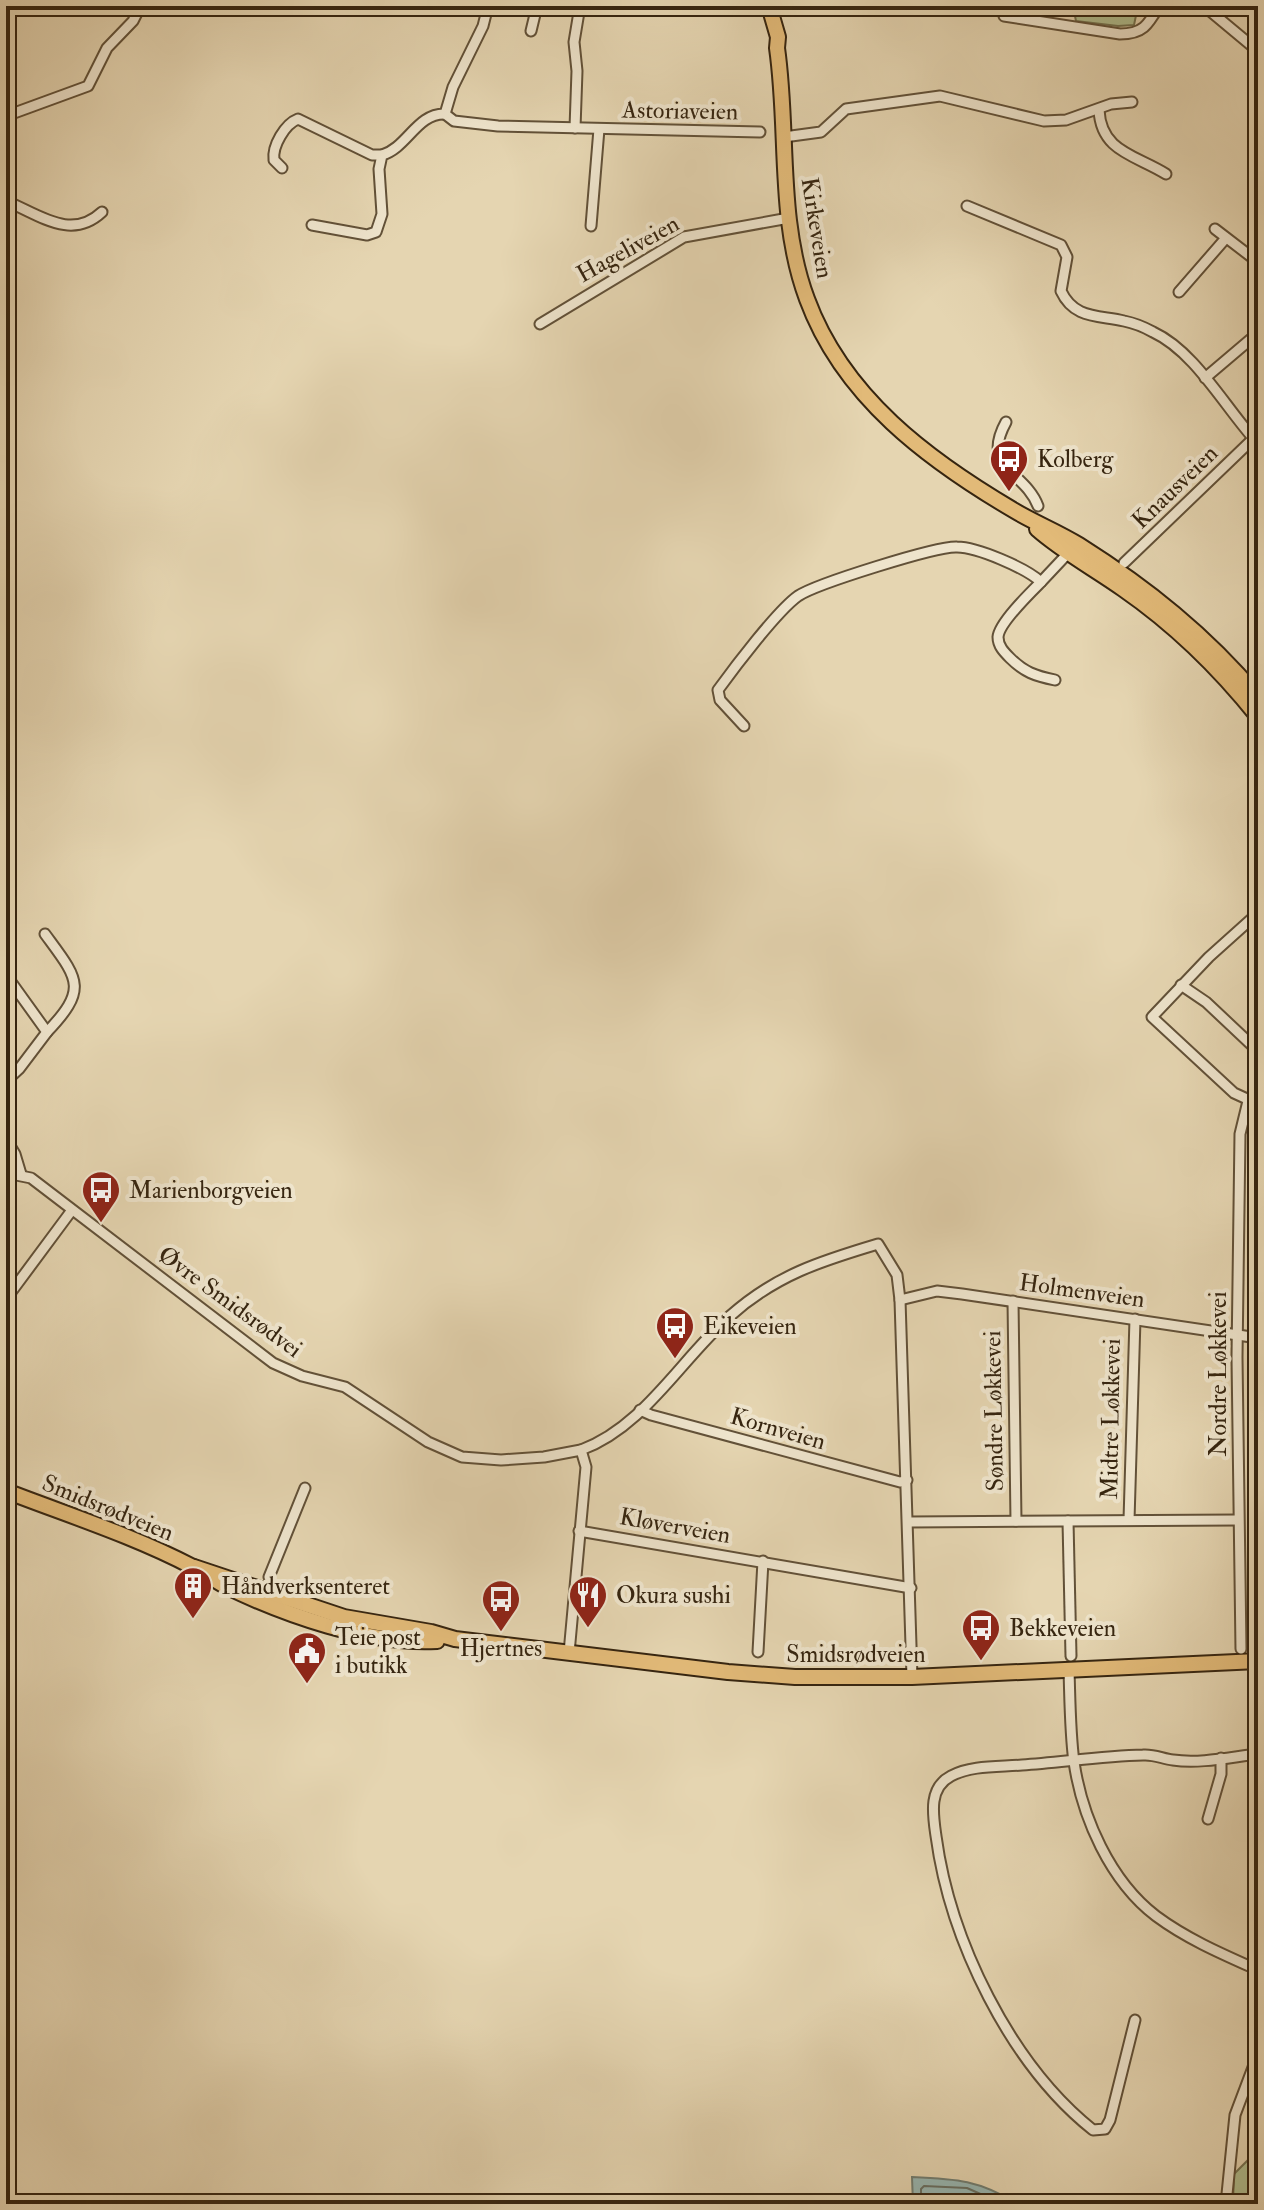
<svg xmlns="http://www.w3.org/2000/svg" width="1264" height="2210" viewBox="0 0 1264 2210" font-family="'IM FELL Double Pica',serif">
<rect width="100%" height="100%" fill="#e5d5b1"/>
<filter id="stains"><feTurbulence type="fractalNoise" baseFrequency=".0025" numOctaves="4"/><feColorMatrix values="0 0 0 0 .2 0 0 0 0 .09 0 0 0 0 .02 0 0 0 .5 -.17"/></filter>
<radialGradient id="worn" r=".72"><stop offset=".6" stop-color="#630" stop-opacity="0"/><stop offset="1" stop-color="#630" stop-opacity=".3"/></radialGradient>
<g fill="#b0be8f" stroke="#737250" stroke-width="2">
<path d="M1073,6H1138L1134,25L1118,26L1076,21Z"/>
<path d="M1258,2150V2204H1233L1234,2174Z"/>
</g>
<path fill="#97b7b3" stroke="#707d72" stroke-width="2" d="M912,2177C957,2179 979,2180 1018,2204H913Z"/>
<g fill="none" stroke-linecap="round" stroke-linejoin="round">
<path stroke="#666e62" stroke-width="2" d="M921,2204V2189L924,2186L967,2188L1003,2204"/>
<defs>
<g id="street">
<path d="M125,6L139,9"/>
<path d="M1204,6L1258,51"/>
<path d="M1004,16L1120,34C1143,34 1148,25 1159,6"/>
<path d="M531,31L537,6"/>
<path d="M1099,110C1101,152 1136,155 1166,174"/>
<path d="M445,114L454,121L498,126L760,132"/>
<path d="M6,116L88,86L107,48L133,21L139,9L163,6"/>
<path d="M575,128L577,71L574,42L580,6"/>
<path d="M784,137L821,132L846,109L940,96L1044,121L1066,120L1111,104L1132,102"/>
<path d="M282,168L274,160C272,146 285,124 298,119L372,155H382"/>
<path d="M6,201C40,215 71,241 102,212"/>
<path d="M967,206L1061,245L1067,257L1061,291C1074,319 1098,315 1124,321C1134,323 1144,327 1153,332C1194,351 1223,404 1254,439"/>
<path d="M312,225L367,235L376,232L382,214L379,169L382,155C407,148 417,113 445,114L453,87L483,26L488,6"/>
<path d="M591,226L599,129"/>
<path d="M1215,229L1258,262"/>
<path d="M1179,292L1226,238"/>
<path d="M540,324L684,237L789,218"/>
<path d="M1205,378L1258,333"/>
<path d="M1006,422C980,469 1025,471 1038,506"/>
<path d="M1124,563L1255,437"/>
<path d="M1041,582C1031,592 999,623 998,637C998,646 1004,652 1010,658C1024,672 1035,676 1055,680"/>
<path d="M744,726L720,700L718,690C734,668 777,611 798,596C816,584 936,546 957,547C977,547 1026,568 1041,582L1072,549"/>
<path d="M1258,913L1209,957L1152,1017L1234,1093L1258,1104"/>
<path d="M45,934C78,979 89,988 47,1032"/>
<path d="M6,975L47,1032L19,1069L6,1081"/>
<path d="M1181,985L1206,1002L1258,1051"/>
<path d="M6,1139L15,1154L21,1174"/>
<path d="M6,1173L31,1178L273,1363L302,1376L345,1387L428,1442L462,1457L501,1460L544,1457L581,1450"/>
<path d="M6,1299L72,1210"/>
<path d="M900,1300L937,1291L962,1294L1258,1338"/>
<path d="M1013,1301L1016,1521"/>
<path d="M640,1410L651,1415L900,1482L907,1480"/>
<path d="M1129,1520L1135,1319"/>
<path d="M1068,1521L1071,1656"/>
<path d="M909,1522L1238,1520"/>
<path d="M579,1531L911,1588"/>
<path d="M269,1577L305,1488"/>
<path d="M1241,1649L1237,1357L1240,1134L1248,1101"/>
<path d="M758,1652L763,1561"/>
<path d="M569,1653L586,1467L581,1450C644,1427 681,1359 730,1316C776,1275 821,1261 878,1244L897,1275L900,1300L912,1677"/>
<path d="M1069,1670C1070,1700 1070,1732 1074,1762C1082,1817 1110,1881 1156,1916C1187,1939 1222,1954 1258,1970"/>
<path d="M1208,1819L1221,1774V1758"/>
<path d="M1135,2020L1110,2120L1105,2129L1093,2130C1010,2064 950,1940 936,1836C933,1815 928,1788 951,1776C971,1765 1000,1767 1022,1765C1063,1762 1103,1756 1143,1755C1154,1754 1163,1759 1173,1760C1200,1764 1231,1757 1258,1754"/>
<path d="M1226,2204L1235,2115L1258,2054"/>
</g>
<path id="secondary" d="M1244,696L1247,684L1258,674"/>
<g id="primary">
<path d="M769,6L778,37L777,48C789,131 777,219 807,299C843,397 928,460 1015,511C1035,523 1058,532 1079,545C1147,588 1206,635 1258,697"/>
<path d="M1037,529C1063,552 1095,569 1123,589C1175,625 1219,668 1258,717"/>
<path d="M6,1491C68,1515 134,1536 193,1567C204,1572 214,1580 225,1586C285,1615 369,1645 437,1641"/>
<path d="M194,1567L344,1617L431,1632L455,1639L728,1672L795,1677H912L1258,1661"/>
</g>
</defs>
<use href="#street" stroke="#625138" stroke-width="13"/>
<use href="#secondary" stroke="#362510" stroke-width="18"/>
<use href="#primary" stroke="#362510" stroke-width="18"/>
<use href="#street" stroke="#eee4cc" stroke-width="9"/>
<use href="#secondary" stroke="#eee4cc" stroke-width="14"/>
<use href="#primary" stroke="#e2ba78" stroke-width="14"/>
</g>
<defs>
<symbol id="bus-pin" viewBox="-11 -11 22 30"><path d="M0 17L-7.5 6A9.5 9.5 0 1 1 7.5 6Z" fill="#8f2418" stroke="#eee4cc"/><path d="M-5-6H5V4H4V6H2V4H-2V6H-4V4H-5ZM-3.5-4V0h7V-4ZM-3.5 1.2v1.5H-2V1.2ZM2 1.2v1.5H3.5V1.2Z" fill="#fff"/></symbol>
<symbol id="building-pin" viewBox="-11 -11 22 30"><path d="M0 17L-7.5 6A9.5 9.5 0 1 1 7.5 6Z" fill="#8f2418" stroke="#eee4cc"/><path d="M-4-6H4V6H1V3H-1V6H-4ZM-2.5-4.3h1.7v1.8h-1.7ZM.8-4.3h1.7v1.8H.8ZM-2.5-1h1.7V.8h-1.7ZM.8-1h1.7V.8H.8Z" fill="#fff"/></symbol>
<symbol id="restaurant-pin" viewBox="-11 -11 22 30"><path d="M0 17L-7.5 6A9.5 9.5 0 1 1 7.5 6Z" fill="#8f2418" stroke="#eee4cc"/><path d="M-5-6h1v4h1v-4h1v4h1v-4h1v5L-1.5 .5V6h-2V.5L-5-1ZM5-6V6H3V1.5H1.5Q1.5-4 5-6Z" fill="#fff"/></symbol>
<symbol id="civic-pin" viewBox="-11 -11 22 30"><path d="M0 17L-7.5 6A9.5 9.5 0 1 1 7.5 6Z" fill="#8f2418" stroke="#eee4cc"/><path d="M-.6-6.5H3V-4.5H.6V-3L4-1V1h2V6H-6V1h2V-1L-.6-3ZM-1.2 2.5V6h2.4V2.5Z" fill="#fff"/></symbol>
</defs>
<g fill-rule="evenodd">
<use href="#bus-pin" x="987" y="437" width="44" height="60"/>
<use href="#bus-pin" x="79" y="1168" width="44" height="60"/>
<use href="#bus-pin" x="653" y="1304" width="44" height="60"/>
<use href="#building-pin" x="171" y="1564" width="44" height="60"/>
<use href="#restaurant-pin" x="566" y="1573" width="44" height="60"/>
<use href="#bus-pin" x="479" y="1577" width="44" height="60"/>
<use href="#bus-pin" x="959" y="1606" width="44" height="60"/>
<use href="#civic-pin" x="285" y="1629" width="44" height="60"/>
</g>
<g text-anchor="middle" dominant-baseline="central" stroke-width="8" stroke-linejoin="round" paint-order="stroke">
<g font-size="24" fill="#362510" stroke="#eee4cc">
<text transform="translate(680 111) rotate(1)">Astoriaveien</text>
<text transform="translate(817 228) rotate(81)">Kirkeveien</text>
<text transform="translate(628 249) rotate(-29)">Hageliveien</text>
<text transform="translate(1175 487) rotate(-44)">Knausveien</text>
<text transform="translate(1082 1291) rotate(8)">Holmenveien</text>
<text transform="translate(230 1302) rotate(36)">Øvre Smidsrødvei</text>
<text transform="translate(1218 1374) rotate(-90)">Nordre Løkkevei</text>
<text transform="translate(994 1411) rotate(-91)">Søndre Løkkevei</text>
<text transform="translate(1111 1419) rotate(-89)">Midtre Løkkevei</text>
<text transform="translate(778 1429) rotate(16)">Kornveien</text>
<text transform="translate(108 1508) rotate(22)">Smidsrødveien</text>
<text transform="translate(675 1526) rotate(10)">Kløverveien</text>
<text x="856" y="1654">Smidsrødveien</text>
</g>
<g font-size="24" fill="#362510" stroke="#eee4cc" text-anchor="start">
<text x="1037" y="459">Kolberg</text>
<text x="129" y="1190">Marienborgveien</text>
<text x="703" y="1326">Eikeveien</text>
<text x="221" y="1586">Håndverksenteret</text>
<text x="616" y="1595">Okura sushi</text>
<text x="1009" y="1628">Bekkeveien</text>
<text x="335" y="1637">Teie post<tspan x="335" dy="28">i butikk</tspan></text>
<text x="501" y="1648" text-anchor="middle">Hjertnes</text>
</g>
</g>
<rect width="1264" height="2210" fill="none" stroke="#e5d5b1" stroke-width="32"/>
<rect x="8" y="8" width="1248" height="2194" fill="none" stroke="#362510" stroke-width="4"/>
<rect x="16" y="16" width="1232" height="2178" fill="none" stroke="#362510" stroke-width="2"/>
<rect width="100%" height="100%" filter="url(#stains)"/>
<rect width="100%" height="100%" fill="url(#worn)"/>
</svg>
